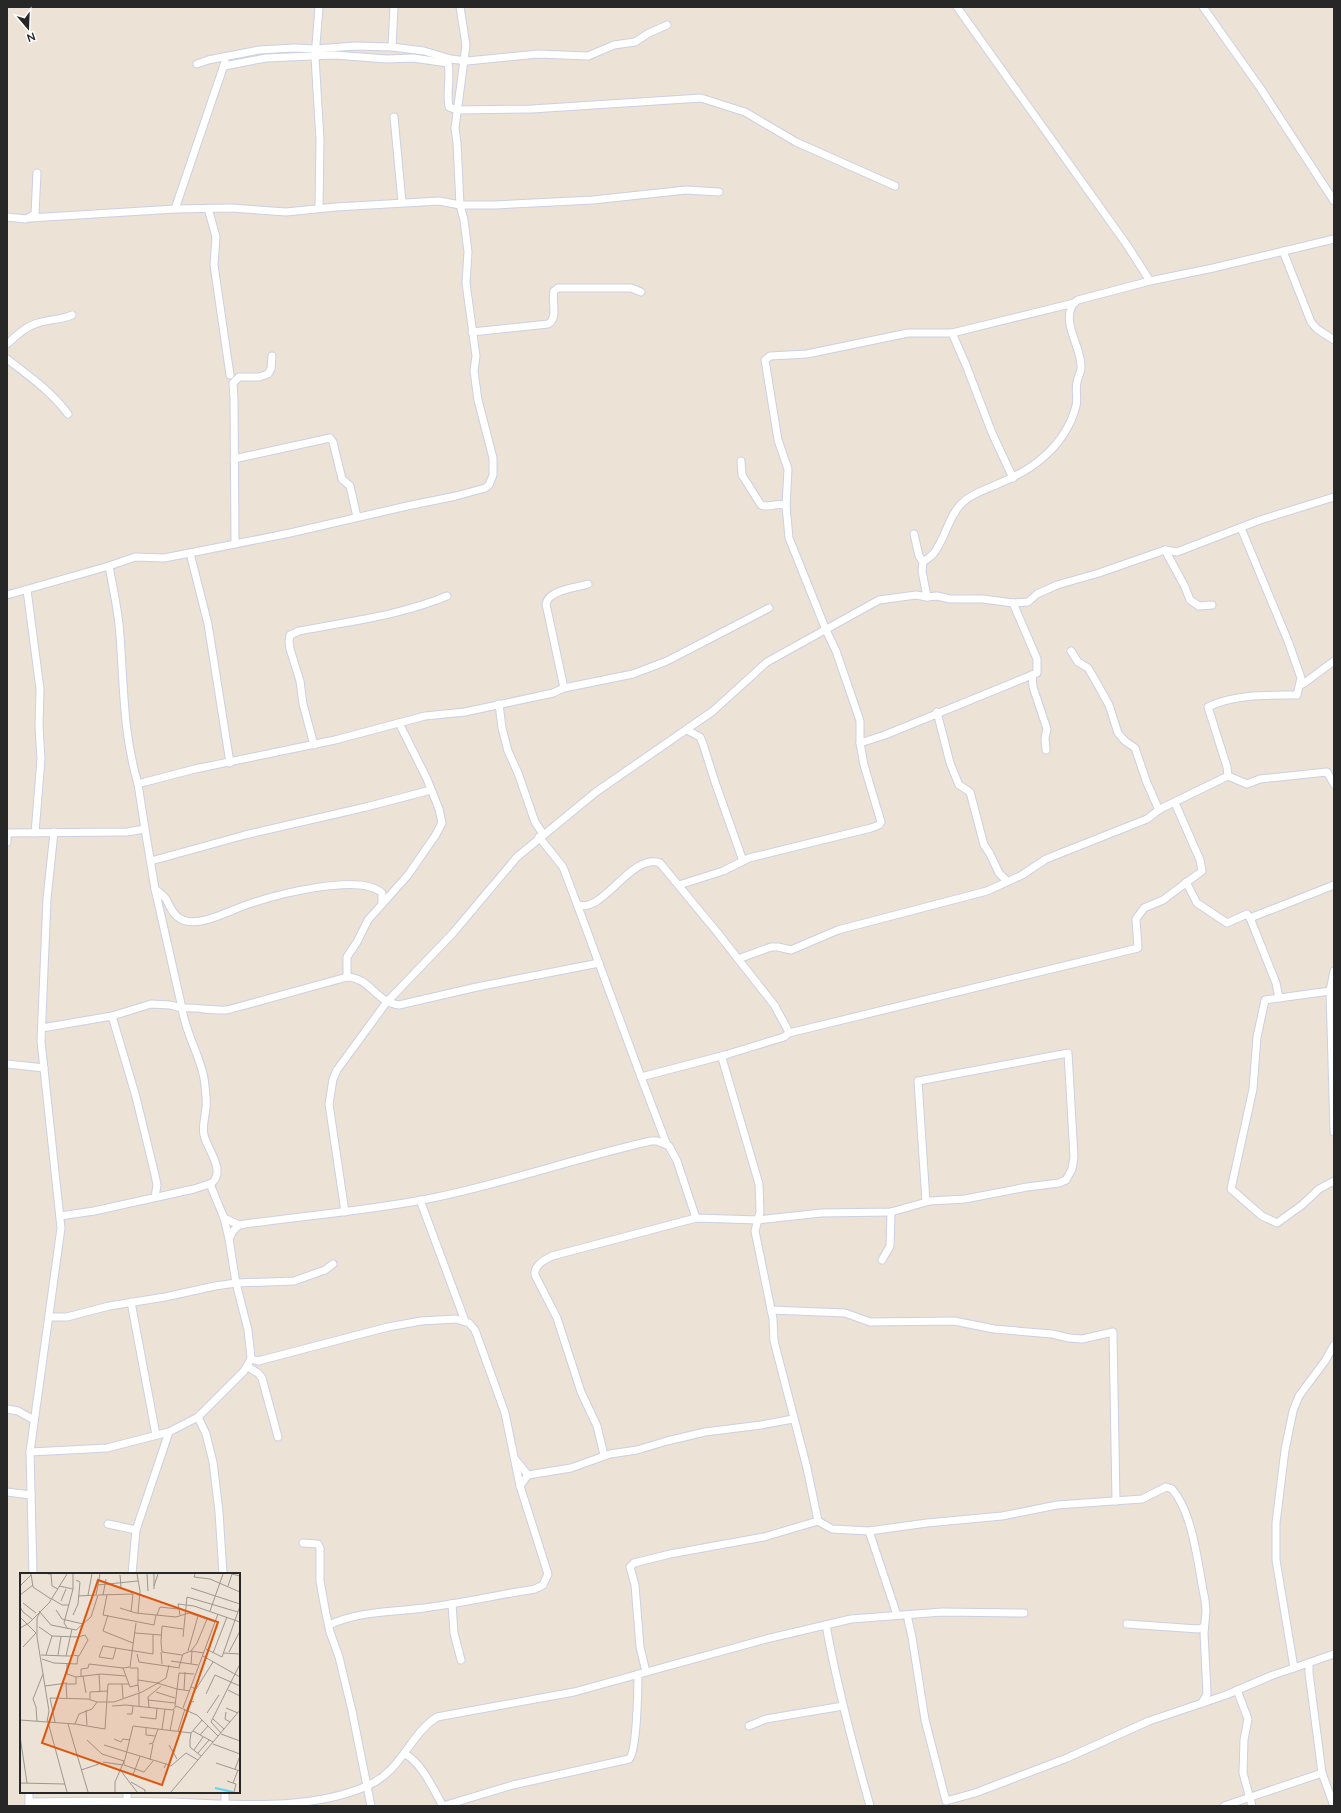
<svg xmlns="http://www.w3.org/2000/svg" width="1341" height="1813" viewBox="0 0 1341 1813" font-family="'Nunito Sans',sans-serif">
<rect width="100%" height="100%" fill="#ece2d6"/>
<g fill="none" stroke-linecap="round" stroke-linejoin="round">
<defs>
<g id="street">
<path d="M957,7L1127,245L1150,281"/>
<path d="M1203,7L1261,89L1334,201"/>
<path d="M392,47L394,7"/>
<path d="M197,64L208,60L259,50L294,48L316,49L355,46L392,47L424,51L451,59L467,61L538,54L588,56L614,45L635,42L649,33L667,25"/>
<path d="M224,66L266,58L334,55L387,59L413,58L448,63C451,78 446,92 449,107L457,110L532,109L701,98L745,112L796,142L895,186"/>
<path d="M394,117L402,202"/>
<path d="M208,208L216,237L214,265L230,375"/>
<path d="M319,208L320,140L315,57L319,7"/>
<path d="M175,209L225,62"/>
<path d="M7,217L26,219L35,214L37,173"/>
<path d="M30,218L175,209L231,208L286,212L336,207L439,201L460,205H495L593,200L686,190L719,192"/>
<path d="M1283,251L1311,322L1317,329L1334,340"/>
<path d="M472,332L548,324C559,318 551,301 554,291L558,288H631L641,292"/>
<path d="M952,333L966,365L992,433L1013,478"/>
<path d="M7,344C16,336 26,326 38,323C50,319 61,320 72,315"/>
<path d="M7,359C29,376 51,391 68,414"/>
<path d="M234,459L330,438L333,442L342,479L350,486L357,517"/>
<path d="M741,461L742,475L761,505C770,509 777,501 786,506"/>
<path d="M914,534L919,556L923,562"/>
<path d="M235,544L234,398L233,383L239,377H259L268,374L271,369L272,356"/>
<path d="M1165,550L1185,587L1190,600L1199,606L1212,605"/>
<path d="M190,553L208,624L230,763"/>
<path d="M109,566C113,589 119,613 120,636C124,688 123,733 138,784"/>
<path d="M27,590L40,689L39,726L41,759L35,833"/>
<path d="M7,595L109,566L135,557L164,558L190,553L290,533L407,506L456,496L485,488L489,485L493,475V458L478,400L474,371L476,356L466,283L468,252L464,220L460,205L457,143L455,128L466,45L460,7"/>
<path d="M927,597L937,596L950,599H983L1013,603L1028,602L1037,594L1057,585L1099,573L1165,550L1177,552L1260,520L1334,497"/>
<path d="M1071,651L1078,662L1088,668L1094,678L1109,705L1118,733L1125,741L1135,748L1147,783L1159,810"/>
<path d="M1032,675L1033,687L1047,729L1045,738L1046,750"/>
<path d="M1300,684H1303L1334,661"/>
<path d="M564,688L546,604C548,590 576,588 588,584"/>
<path d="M499,704L502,728L508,751L518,773L535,822L543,834"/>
<path d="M937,712L950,763L959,785L970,792L984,845L990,854L999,873L1007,881"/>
<path d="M687,730L700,737L703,744L715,782L743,861"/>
<path d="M860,743L885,735L1037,673V659L1013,603"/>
<path d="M314,745L303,704L300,681L290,649L289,641L290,635L299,631C350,621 398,616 447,596"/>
<path d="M1228,776L1227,767L1208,707C1234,694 1268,695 1297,695L1301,678L1288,641L1241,528"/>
<path d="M145,829L155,889L182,1008C198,1007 211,1011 227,1010L347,977C371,978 375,1002 399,1005L477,987L599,963"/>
<path d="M7,833L127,832L145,829L138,784L145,782L195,769L335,740L425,716L465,712L553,693L564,688L633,674L667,661L769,608"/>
<path d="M539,837L563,867L577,904C601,917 631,852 660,863L717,932L775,1006C779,1015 785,1023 789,1033L784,1037L725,1055L722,1058L759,1184L760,1212L755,1231L773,1319L774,1341L807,1468L818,1521"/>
<path d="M7,842V833"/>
<path d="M151,861L245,835L366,807L431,790"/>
<path d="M1186,882L1197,903L1227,923L1247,914L1250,918"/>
<path d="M679,885L723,871L749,858L871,828L879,825L881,822L864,765L860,743V721L856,709L836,651L826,630L789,538L786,506L788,469L778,440L765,360L770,356L807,354L908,333H952L1074,303"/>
<path d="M155,889C159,892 163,895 166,899C171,908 174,918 186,921C204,926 234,908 252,903C279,894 360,873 382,893V903"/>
<path d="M577,904L641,1077L725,1055"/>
<path d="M738,959L771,947H778L791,950L838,930L987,891L1022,875L1046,859L1147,819L1160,809L1228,776L1247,784L1260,779L1327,772L1334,784"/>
<path d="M1334,971L1330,991L1334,1132"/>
<path d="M347,977V957L357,942L368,920L408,875L435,836L442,823L439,809L427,779L399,723"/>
<path d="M1330,991L1265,1000L1257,1037L1253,1089L1231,1189L1262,1216L1277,1223L1302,1205L1319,1189L1334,1181"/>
<path d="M1279,998L1276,983L1250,918L1334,885"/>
<path d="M42,1028L112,1016L136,1097L155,1175L157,1185L155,1197"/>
<path d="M789,1033L1138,948L1136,919L1144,908L1163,900L1202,871L1200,860L1175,803"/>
<path d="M7,1064L44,1068"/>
<path d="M641,1077L667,1145"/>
<path d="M210,1184L224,1218L229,1239"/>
<path d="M420,1200L465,1321"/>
<path d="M345,1212L329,1104L333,1079L337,1070L386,1003L453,933L517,857L596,792L713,711L767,662L879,600L916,595L927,597L922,571L923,562C927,559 932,556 934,553C946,537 948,517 962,503C972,493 988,489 1000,483C1035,469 1066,444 1076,406C1078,399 1075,390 1077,382C1078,377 1081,372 1081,367C1082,347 1060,322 1074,303L1078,300L1150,281L1213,268L1334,239"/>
<path d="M60,1216L94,1211L194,1189L212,1183C226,1170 207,1149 204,1135C202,1127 205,1117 206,1108C207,1098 205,1087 204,1078C199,1053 185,1032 182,1008L170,1005L151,1004L112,1016"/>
<path d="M224,1218L239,1225"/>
<path d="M882,1260L890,1246L891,1212"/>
<path d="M131,1302L156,1435"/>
<path d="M771,1310L845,1313L870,1322L954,1321L994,1329L1052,1334L1069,1338L1082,1339L1113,1332L1116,1501"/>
<path d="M49,1317H67L109,1306L165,1297L215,1286L236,1283L294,1281L325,1270L333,1264"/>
<path d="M251,1359L258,1361L388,1327L421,1321L456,1319L469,1323L475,1330L505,1413L520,1486L548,1574L543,1585L535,1589C498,1595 461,1603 424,1608C393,1612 358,1611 329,1625"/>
<path d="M248,1367L258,1373L262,1378L278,1437"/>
<path d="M7,1409L18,1411L34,1420"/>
<path d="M198,1417L206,1434L213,1462L219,1512L223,1574"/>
<path d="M30,1452L107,1448L169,1432L198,1417L244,1371L251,1359L250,1348L248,1330L236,1283L229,1239L233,1231L239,1225C305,1215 372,1211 437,1197C509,1182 579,1157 651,1141H657L669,1146L677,1161L696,1218"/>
<path d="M604,1455L597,1426L581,1392L557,1318L535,1275C534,1265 544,1260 552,1256L696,1218L758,1220L821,1213L891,1212L930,1201L965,1199L1027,1187L1059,1183L1066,1180L1072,1169L1074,1157L1068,1053L918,1081L926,1202"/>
<path d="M515,1459L528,1475"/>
<path d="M520,1486L528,1475L571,1468L610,1454L637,1450L667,1441L705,1432L761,1425L793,1419"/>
<path d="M7,1492L31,1495"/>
<path d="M108,1524L136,1530"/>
<path d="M869,1531L897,1615"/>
<path d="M303,1543L318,1544L320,1548V1581L326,1614L330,1632L339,1657L352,1711L371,1806"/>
<path d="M33,1574L30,1452L61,1228L41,1041L47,899L54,832"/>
<path d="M132,1574L136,1530L169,1432"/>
<path d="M452,1604L454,1633L461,1660"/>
<path d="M907,1615L912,1637L925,1720L946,1801L975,1793L1067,1758L1149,1721L1226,1695L1273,1675L1294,1668L1276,1560V1523L1285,1450L1293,1411L1299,1396L1325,1361L1334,1345"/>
<path d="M1127,1624L1198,1629L1204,1627"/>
<path d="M826,1625C837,1687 853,1746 870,1806"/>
<path d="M1309,1663V1673L1322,1773L1334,1806"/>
<path d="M1294,1668L1334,1654"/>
<path d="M646,1672L640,1647L635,1585L630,1567L634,1563L670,1554L764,1537L818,1521L832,1529L869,1531L927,1523L1002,1516L1057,1505L1142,1499L1166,1487L1172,1489C1194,1514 1198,1568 1205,1600L1206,1611L1204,1633L1207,1694L1202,1703"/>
<path d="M1237,1690L1248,1719L1244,1740L1243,1773L1252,1806"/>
<path d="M749,1726L766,1719L843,1706"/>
<path d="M405,1754C422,1763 433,1789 443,1806"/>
<path d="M225,1792V1804"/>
<path d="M127,1801V1792"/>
<path d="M29,1802C77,1801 124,1801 172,1802C236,1804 306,1812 367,1786C402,1771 409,1735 437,1717L574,1692L766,1639L851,1619L942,1612L1024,1613"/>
<path d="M29,1806V1792"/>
<path d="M443,1806L513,1785L629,1759C637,1752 638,1688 638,1674"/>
<path d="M1224,1806L1322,1773"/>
</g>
</defs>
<use href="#street" stroke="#cbd0e2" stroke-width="9"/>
<use href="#street" stroke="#fff" stroke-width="7"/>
</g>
<g transform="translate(20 1573)">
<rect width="220" height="220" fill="#ece2d6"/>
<path fill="none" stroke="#5cd4fa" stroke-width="2" d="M195,215L213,219"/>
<path fill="none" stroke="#9d9790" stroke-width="1" d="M11,1L13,14L31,26M28,1H31L32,13L38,16M117,1L120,18L118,40M127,1L128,18M134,1V16M175,1L174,4L190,6L220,19M100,2L101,14M78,12L118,8M0,13L11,2M39,13L53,16L44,50L48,56M134,13L138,1M208,13L212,1L220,3M171,15L220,31M53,16V1M0,22L13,12M68,22L72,1M76,22L80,1M83,22L86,6M87,22L83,42L134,52L136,42M58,23L77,22M32,26L42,32H49M41,28L46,16M3,30L16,40M0,34L3,39L12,46M100,35L116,40L156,44L169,40L195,49M36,37L42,46L63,51M19,38L31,52L56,57L71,44L78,22L113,21L111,39M190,38L203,1M53,42L58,31L60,9L56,7M88,42L83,58L113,70M137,42L140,34L158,36M160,42L158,31L174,33L220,49M0,44L16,60L3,74M116,50L110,94L103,95L110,114L118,112L119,119M19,54L32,63L58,64L52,83H46M0,55L9,50L29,30L47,1M115,60L141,62M163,64L167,24L218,39M96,75L93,86L79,84L83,73L133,81V62M186,76L202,84L220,33M168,78L178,43M171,78L177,70L187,46M141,79L142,91M209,79L220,58M193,80L207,44M203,80L220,81M117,81L119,89L160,95M21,82L46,83L52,56M26,82L32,63M38,82L41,64M53,82L59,83L68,67L65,62L58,64M162,82L142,79L141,69L142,53L163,56M183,83L220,104M22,86L34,90L57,91L58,83M151,88L178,92M47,91V101L56,104L81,101L106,103M171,91L172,78M159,94L163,81L171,78L184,80M110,95H118V113M165,99L164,117L170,118M23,101L29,138L27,149M79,101L80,119M61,103V96L68,95L69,91L103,95M63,103L66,120M118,107L138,110M137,110L157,116L155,133M102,111L103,125M25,113L47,110M171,114L176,116L193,89M164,117L157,116L159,100L174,101M208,117L220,123M136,119L155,125M119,120V133M186,121L195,102L220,113M47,126L46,111H56V104M70,126V119L88,118M128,127L155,130M92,133L106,132L153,137L156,133L177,142L198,163M129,134L128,124L141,113M163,135L198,41M206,135L218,140M66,137L67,152M167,137L170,128L174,129M206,139L205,146L210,149M187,140L199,122M107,141H112L113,133M120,144L136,146L137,135M193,146L204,156M0,147L55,151L59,141L72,136L77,129H94L122,119L138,110L146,105L149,92M17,148L16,134L13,126L23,101L17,64V45L20,39M28,149L47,219M35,149L30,125L68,126L77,129M48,151L68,219M55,151L85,156L88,111H109M126,154V162L135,163M142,156L145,136M150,158L154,137M158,158L165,136M173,158L193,169M201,160L191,149L220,91M201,161L220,168M180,162L188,153M0,163L7,210M94,166L101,169L103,166L110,167M67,167L82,181L104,188V192L124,199M129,171L133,170L138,156M193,171L220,181M84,172L146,191M149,172L157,186M174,177L183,164M178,180L189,167M181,183L170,174V167L171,160L182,147M130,187L133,171M83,189L103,192M196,190L220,198M144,195L146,191L151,193L166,180L178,187M215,196L220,183M61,197L79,191M101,198L117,219M124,199L133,188M113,202L120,183M207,208L216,211L214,219M111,209L125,217V219M0,210L45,211M213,210L218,197M95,219V209L105,186L113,153L171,160M151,219L220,137"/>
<path fill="#de560d" fill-opacity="0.15" stroke="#de560d" stroke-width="2" d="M78,7L198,49L142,212L22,170Z"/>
<rect width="220" height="220" fill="none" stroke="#272727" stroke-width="2"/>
</g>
<rect width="1341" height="1813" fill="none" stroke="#272727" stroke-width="16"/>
<g transform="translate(28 28) rotate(161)" stroke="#ffffff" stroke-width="3" paint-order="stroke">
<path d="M0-3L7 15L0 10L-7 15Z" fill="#272727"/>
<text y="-6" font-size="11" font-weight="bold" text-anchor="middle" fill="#272727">N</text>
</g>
</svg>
